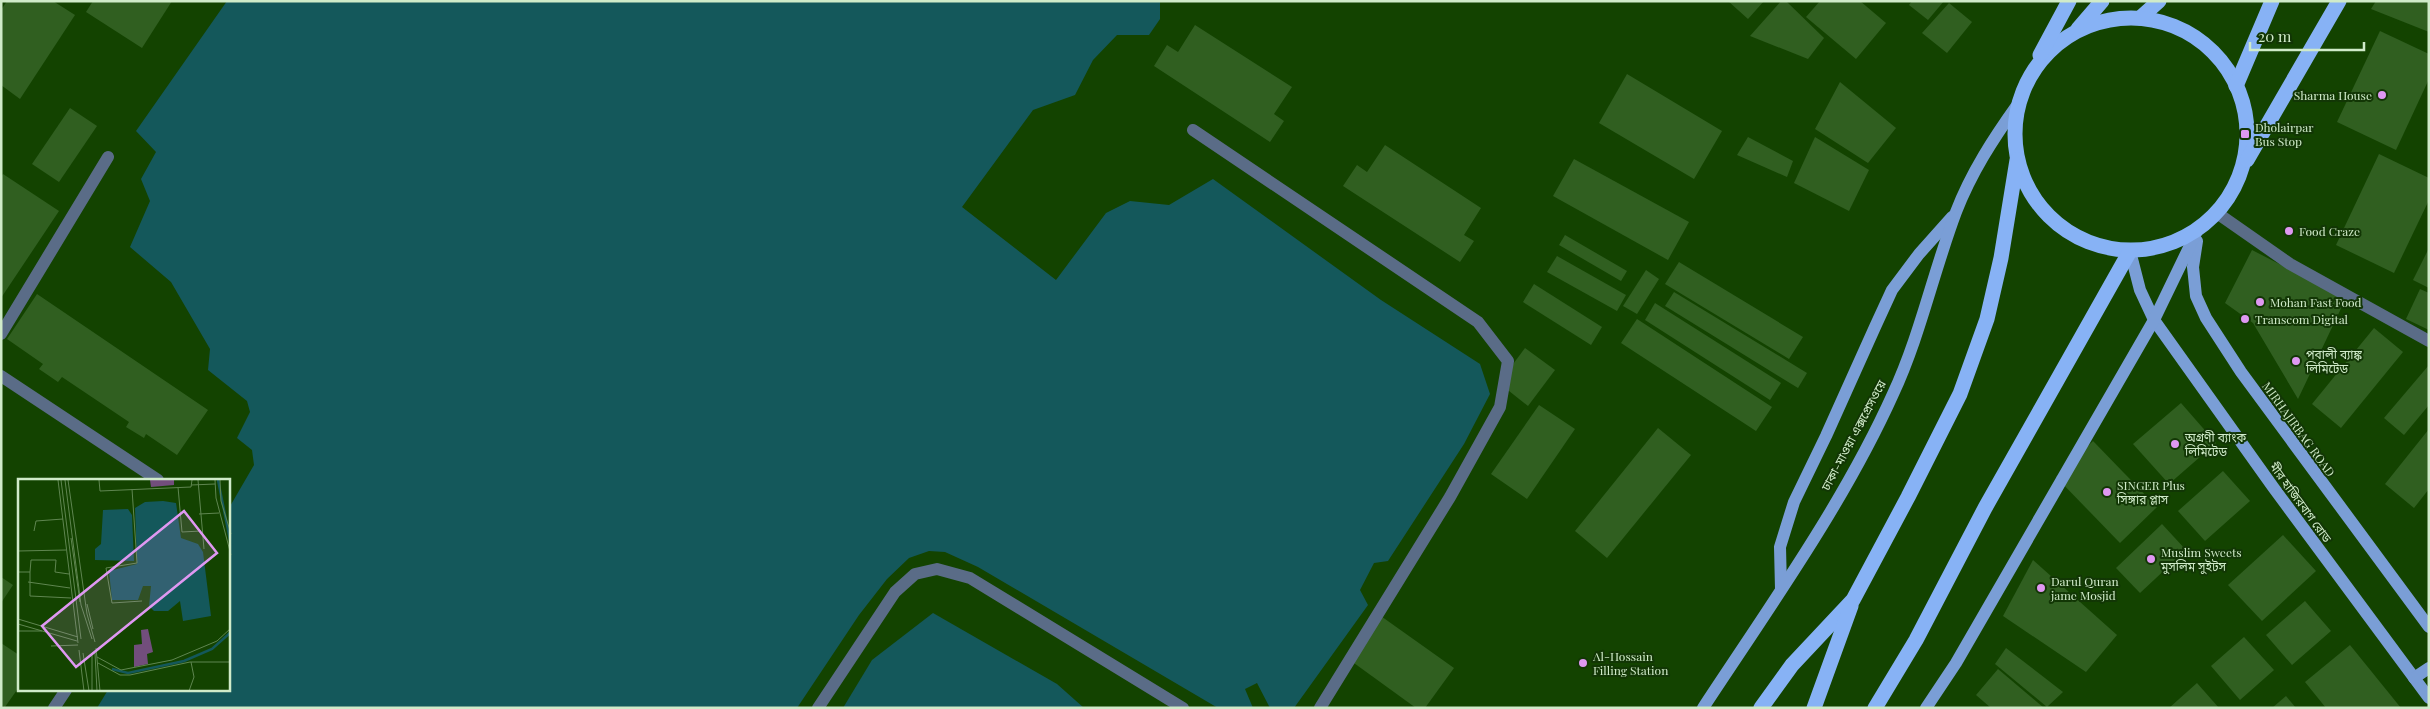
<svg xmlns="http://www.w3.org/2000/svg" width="2430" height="709" viewBox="0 0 2430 709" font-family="'Playfair Display','Noto Sans Bengali',serif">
<rect width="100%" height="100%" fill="#134300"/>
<g fill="#14585b">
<path d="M227,1H1160V19L1149,35H1117L1093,60L1075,95L1033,110L962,207L1056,280L1106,213L1130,201L1169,205L1213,179L1381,300L1480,364L1490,394L1464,444L1388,561L1374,563L1360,590L1368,605L1294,708H1270L1257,683L1245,689L1253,708H1218L978,567L945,552L929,551L909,558L887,579L859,615L797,708H97L108,690H229V508L254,465L252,450L237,438L250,412L247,401L208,370L210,349L171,282L130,247L150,201L141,179L156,152L136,131Z"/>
<path d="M933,613L1057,684L1084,708H843L872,660Z"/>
</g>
<g fill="#305f20">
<path d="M7,1H53L75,15L20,99L1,85V10Z"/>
<path d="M93,1H172L142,48L86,12Z"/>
<path d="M1728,1H1764L1748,19Z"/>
<path d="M1781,1H1786L1824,38L1808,59L1750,36Z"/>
<path d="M1820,1H1860L1886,23L1856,59L1806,17Z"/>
<path d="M1912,1H1944L1928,20L1909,5Z"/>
<path d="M2376,1H2429V32L2371,9Z"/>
<path d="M1949,3L1972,22L1947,53L1922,33Z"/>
<path d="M1195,25L1292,87L1274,114L1284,121L1270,142L1154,66L1167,45L1178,52Z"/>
<path d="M2380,31L2429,54V79L2396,150L2337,122Z"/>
<path d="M1627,74L1722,131L1694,179L1599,123Z"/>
<path d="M1840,82L1896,128L1868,163L1815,129Z"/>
<path d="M70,108L97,126L59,182L32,164Z"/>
<path d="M1748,137L1793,161L1787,177L1737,155Z"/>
<path d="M1815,137L1869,170L1849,211L1794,183Z"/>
<path d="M1385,145L1481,208L1464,235L1474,241L1460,262L1343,186L1357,165L1367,172Z"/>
<path d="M2379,154L2429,178V200L2394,273L2336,245Z"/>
<path d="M1574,159L1689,222L1668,260L1553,196Z"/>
<path d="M3,174L59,211L1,298V177Z"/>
<path d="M1565,235L1627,271L1621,281L1559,245Z"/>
<path d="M2429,248V288L2413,280Z"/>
<path d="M2252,250L2346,298L2298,399L2253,323L2225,303Z"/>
<path d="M1557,256L1626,295L1617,311L1547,272Z"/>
<path d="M1679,262L1803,337L1789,359L1665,284Z"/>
<path d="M1646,270L1659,279L1637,314L1623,306Z"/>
<path d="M1534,284L1602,327L1591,345L1523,302Z"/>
<path d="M2420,289L2429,293V330L2406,319Z"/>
<path d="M1674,292L1807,373L1798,388L1665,306Z"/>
<path d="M37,294L208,410L177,455L146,434L144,438L126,427L129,422L62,377L58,382L39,369L43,364L7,339Z"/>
<path d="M1655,303L1781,383L1770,400L1645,320Z"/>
<path d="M1637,319L1772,407L1756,431L1621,343Z"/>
<path d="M2374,328L2403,352L2341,428L2312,404Z"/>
<path d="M1525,348L1555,370L1528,406L1499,383Z"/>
<path d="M2429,365V405L2404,435L2384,418Z"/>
<path d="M2181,403L2216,443L2169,484L2133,444Z"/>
<path d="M1539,405L1575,429L1527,499L1491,474Z"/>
<path d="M1658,428L1691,455L1607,558L1575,531Z"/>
<path d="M2429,429V489L2414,508L2385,484Z"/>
<path d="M2093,441L2157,507L2120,543L2056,477Z"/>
<path d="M2223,471L2250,501L2205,541L2178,511Z"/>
<path d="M2162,524L2186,550L2140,593L2116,568Z"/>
<path d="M2283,535L2316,571L2262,621L2228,585Z"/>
<path d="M2033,560L2117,635L2086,672L2003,616Z"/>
<path d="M1,577L13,585L1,603Z"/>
<path d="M2305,601L2331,631L2292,665L2266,635Z"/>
<path d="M1378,614L1454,668L1425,708H1416L1347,658Z"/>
<path d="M2244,637L2274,670L2240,700L2211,666Z"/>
<path d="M1,643L19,655V687L5,707L1,705Z"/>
<path d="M2350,645L2401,708H2326L2305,682Z"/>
<path d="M2006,648L2063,692L2047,707L1995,664Z"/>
<path d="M1998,669L2044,708H1991L1976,695Z"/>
<path d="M2197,683L2219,708H2169Z"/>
<path d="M2286,696L2296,708H2272Z"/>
</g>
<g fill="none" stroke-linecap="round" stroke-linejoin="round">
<g stroke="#5a6c87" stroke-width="12">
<path d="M1193,130L1478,322L1508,361L1500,407L1450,497L1320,708"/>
<path d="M2217,213L2290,264L2429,341"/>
<path d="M1,334L108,157"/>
<path d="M1,376L158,480"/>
<path d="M54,708L66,690"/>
<path d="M818,708L895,592L915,574L937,569L970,578L1183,708"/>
</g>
<g stroke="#7a9ed6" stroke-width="12">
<path d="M2197,241L2193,267L2196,296L2206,318L2241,372L2429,627"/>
<path d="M2130,251L2140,290L2154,320L2273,487L2429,698"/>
<path d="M1781,589L1780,547L1794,502L1826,436L1875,327L1892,290L1919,254L1952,217"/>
<path d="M2414,678L2429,668"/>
<path d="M1703,708C1768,609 1844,503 1893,394C1920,336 1933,273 1956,212C1971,173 1993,139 2018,104"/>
<path d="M1926,708L1956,663L2154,320L2198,229"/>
</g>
<g stroke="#87b2f5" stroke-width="15">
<path d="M2140,18L2159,1"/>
<circle cx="2131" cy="134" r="116"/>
<path d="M2078,29L2102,1"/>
<path d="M2040,55L2069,1"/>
<path d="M2236,86L2272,1"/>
<path d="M2247,160L2339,1"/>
<path d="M1761,708L1792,665L1853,600L1908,497L1960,394L1987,319L2001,258L2017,160"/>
<path d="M1814,708L1851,606"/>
<path d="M1875,708L1916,640L1985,508L2130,251"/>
</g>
</g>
<g fill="#df98f2" stroke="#123605" stroke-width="2">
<circle cx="2382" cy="95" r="5"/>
<rect x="2240" y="129" width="10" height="10" rx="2.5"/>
<circle cx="2289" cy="231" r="5"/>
<circle cx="2260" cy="302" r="5"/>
<circle cx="2245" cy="319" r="5"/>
<circle cx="2296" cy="361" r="5"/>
<circle cx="2175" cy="444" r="5"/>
<circle cx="2107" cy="492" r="5"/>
<circle cx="2151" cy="559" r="5"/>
<circle cx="2041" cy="588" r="5"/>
<circle cx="1583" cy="663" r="5"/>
</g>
<g text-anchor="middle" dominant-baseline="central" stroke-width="4" stroke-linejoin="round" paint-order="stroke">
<g font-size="12" fill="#d0ebc9" stroke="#123605" text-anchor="start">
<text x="2372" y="95" text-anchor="end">Sharma House</text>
<text x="2255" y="127">Dholairpar<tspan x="2255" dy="14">Bus Stop</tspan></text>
<text x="2299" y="231">Food Craze</text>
<text x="2270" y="302">Mohan Fast Food</text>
<text x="2255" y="319">Transcom Digital</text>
<text x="2306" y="354">পূবালী ব্যাঙ্ক<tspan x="2306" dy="14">লিমিটেড</tspan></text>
<text x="2185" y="437">অগ্রণী ব্যাংক<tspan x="2185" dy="14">লিমিটেড</tspan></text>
<text x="2117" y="485">SINGER Plus<tspan x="2117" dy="14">সিঙ্গার প্লাস</tspan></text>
<text x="2161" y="552">Muslim Sweets<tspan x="2161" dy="14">মুসলিম সুইটস</tspan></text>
<text x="2051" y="581">Darul Quran<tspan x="2051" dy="14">jame Mosjid</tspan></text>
<text x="1593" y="656">Al-Hossain<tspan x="1593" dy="14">Filling Station</tspan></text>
</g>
<g font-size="12" fill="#d0ebc9" stroke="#123605">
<text transform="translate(2299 429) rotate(54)">MIRHAJIRBAG ROAD</text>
<text transform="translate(1853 435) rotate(-62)">ঢাকা-মাওয়া এক্সপ্রেসওয়ে</text>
<text transform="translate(2301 502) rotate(54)">মীর হাজিরবাগ রোড</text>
</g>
</g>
<g transform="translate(18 479)">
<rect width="212" height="212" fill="#134300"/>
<path d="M132,1H156V6L133,8ZM130,150L135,173L129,175L130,185L116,188V166L124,165L123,151Z" fill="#724e7c"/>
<path d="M145,22L158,24L163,59L180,65L185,73L193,137L165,142L162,122L150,132H136L131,127L133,107H125L120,121H94L91,92L119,85L117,29L127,23ZM110,30L114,36L116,82L77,81V70L83,65L85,31Z" fill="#14585b"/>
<path fill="none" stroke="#14585b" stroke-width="2.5" d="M200,1L213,66M94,190L110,194L166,182L194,170L213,153"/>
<path fill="none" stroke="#5f8650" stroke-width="1" d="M40,1L60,164M43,1L63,160M47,1L63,126L74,160M50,1L69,135L77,163M81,1L82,12L173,8L174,1M180,1L186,70M197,1L198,19L213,76M202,1L203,22L213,55M173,6L197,5M160,8L164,53L183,52M114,10L119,84L88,89L94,124L124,122M181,35L201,34M16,52L18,42L45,40M53,59L62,123M0,72L48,71M0,93H12L13,81H38L37,93L51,95M12,93V117L53,119M10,103L52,109M69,125L75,150M0,140L60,158M0,145L59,162M0,152H24M33,167L60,166M78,169L82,212M61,171L66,212M65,174L71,212M74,174V212M77,174L79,212M79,178L103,191L154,181L199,162L213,149M80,184L102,196H112L172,183H213M171,212L176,198L173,183"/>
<path fill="#df98f2" fill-opacity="0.15" stroke="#df98f2" stroke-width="2.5" d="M166,32L199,74L58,188L24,147Z"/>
<rect width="212" height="212" fill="none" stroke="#d0ebc9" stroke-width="2.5"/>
</g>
<rect width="2430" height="709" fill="none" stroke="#d0ebc9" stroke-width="5"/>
<path d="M2250 42v8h114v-8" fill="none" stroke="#d0ebc9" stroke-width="2.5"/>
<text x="2258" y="42" font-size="15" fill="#d0ebc9" stroke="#123605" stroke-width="4" paint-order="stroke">20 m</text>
</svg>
